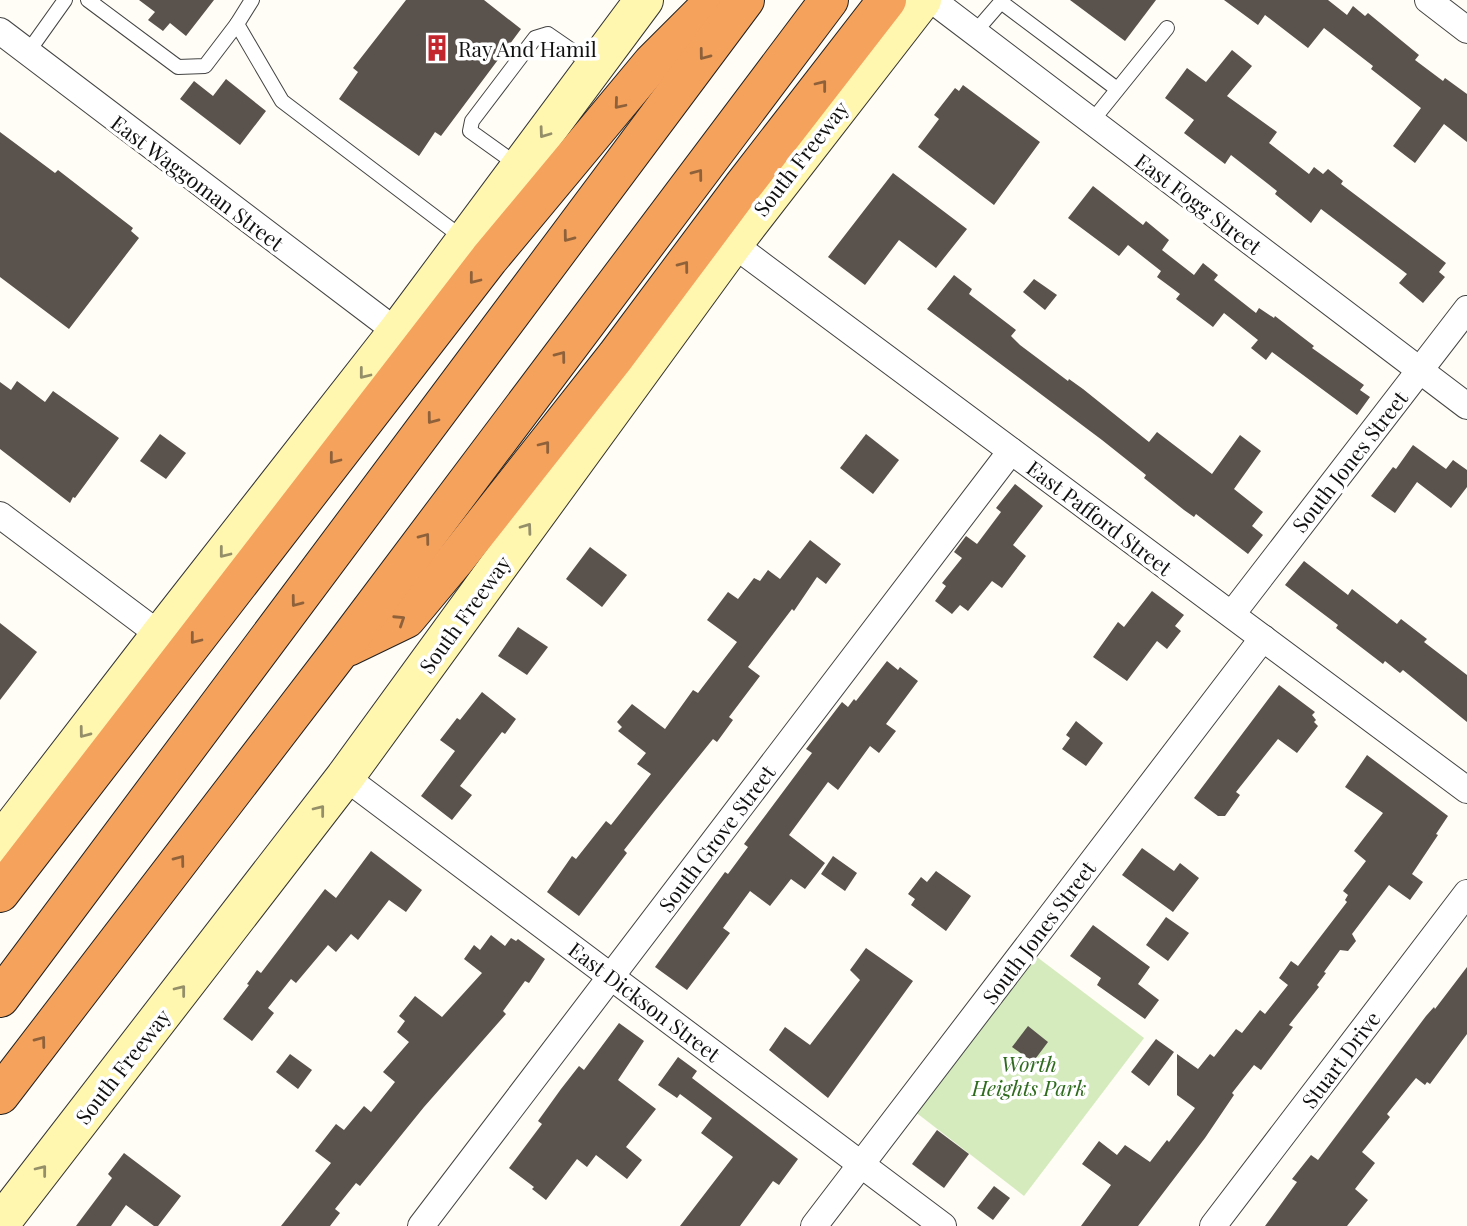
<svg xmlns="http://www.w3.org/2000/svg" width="1467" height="1226" viewBox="0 0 1467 1226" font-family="'Playfair Display',serif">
<rect width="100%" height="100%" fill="#fffdf5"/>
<path fill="#d5ebbd" d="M1033,954L1144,1038L1024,1196L914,1111Z"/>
<g fill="#5a524d">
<path d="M139,0H214L186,36L170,23L163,31L148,20L155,12Z"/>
<path d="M406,0H484L521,29L441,136L435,132L419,156L339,99L358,72L353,68Z"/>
<path d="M1070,0H1156L1125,41Z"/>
<path d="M1224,0H1328L1347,15L1353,6L1365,16L1368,13L1419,55L1415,60L1443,81L1445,78L1467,94V142L1444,124L1415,163L1393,146L1421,108L1371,69L1373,66L1324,28L1308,48L1265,15L1258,25Z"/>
<path d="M1232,50L1252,66L1227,96L1277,132L1269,143L1309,174L1314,167L1323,174L1328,169L1343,181L1341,184L1446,263L1439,272L1445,277L1423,303L1399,283L1407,274L1321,209L1311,223L1275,194L1277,191L1231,155L1225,164L1184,133L1194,120L1165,98L1187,68L1206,82Z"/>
<path d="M226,79L266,111L240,145L180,99L194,81L213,96Z"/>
<path d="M963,85L1040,142L994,205L918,147L939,119L934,115L955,88L959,91Z"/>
<path d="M0,132L55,173L58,170L133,228L131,231L139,238L69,329L0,277Z"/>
<path d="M893,173L967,229L936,268L899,240L865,285L828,257Z"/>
<path d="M1093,186L1143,225L1146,221L1169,240L1162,250L1194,275L1203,263L1218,275L1214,280L1256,313L1259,308L1274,318L1275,316L1314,346L1312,348L1364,385L1360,390L1370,397L1357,415L1272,352L1266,360L1251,348L1258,340L1224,313L1213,327L1176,299L1180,294L1157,277L1161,271L1128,245L1119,256L1068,218Z"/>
<path d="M954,275L972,289L969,294L1016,330L1011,336L1020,345L1068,381L1069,379L1083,389L1149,442L1157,432L1212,474L1240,435L1261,451L1234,489L1263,512L1252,526L1263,535L1248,554L1196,514L1194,517L1184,510L1144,478L1146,475L1102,440L927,309Z"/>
<path d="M1034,279L1057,295L1045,310L1023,292Z"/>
<path d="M17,381L45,402L53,391L119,438L75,498L73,497L70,503L0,449V382L11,390Z"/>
<path d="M160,434L186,453L166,479L140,461Z"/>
<path d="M866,434L899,460L873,494L840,468Z"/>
<path d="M1413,445L1446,469L1453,460L1467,470V487L1451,508L1417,482L1395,513L1371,496L1393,467L1396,469Z"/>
<path d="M1015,484L1043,506L1013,545L1026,556L1002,588L992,581L968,611L960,605L952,614L935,601L946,586L942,583L962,558L954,552L966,536L977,544L1001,512L996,508Z"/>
<path d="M810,540L841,564L826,584L817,577L794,611L792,609L748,667L760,676L729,717L733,720L717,742L713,739L654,812L624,850L627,853L579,916L547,892L572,856L576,859L606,821L611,825L651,774L637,764L646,753L618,731L622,727L617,722L632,704L665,729L693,690L698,693L737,642L707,620L728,592L738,599L754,578L760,581L768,570L780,579Z"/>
<path d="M590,547L627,575L602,607L566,579Z"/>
<path d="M1304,561L1348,595L1352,589L1397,624L1401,619L1427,639L1424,642L1467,675V722L1403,670L1400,673L1385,661L1383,664L1336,628L1338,625L1285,585Z"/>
<path d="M1152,591L1184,615L1175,626L1181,631L1167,649L1157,641L1127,681L1093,657L1118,622L1124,627Z"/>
<path d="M0,623L37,652L0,700Z"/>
<path d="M518,627L548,647L527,675L498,656Z"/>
<path d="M887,661L898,670L900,667L918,681L886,724L896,731L879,753L870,746L838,790L828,782L789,835L825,863L805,889L791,879L770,906L750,891L723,928L730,933L687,990L655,967L725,872L728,874L748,847L744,844L812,753L806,749L842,702L848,707L854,699L856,701Z"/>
<path d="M1279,685L1315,712L1312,715L1316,720L1314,722L1318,726L1297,753L1278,739L1236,792L1240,795L1225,816H1218L1194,798Z"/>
<path d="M482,692L516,719L505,734L502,732L460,786L472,795L452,820L421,796L455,751L440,740L457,718L460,720Z"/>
<path d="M1076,721L1103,743L1086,766L1062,749L1070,738L1066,735Z"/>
<path d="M1367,755L1448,816L1436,834L1438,835L1412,874L1423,882L1410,900L1389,885L1352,934L1356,941L1348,951L1340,950L1324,972L1326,973L1317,985L1319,987L1289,1025L1293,1027L1261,1070L1254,1065L1232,1093L1234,1095L1205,1138L1138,1226H1081L1111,1185L1082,1164L1099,1141L1117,1155L1125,1145L1150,1162L1167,1140L1169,1142L1195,1108L1177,1095V1054L1198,1069L1210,1054L1214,1057L1236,1029L1242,1033L1260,1010L1265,1014L1288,985L1279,978L1291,961L1298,966L1347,902L1345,900L1348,895L1343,891L1366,861L1354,851L1383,813L1345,787Z"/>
<path d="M1142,848L1174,871L1180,863L1199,878L1173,912L1122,875Z"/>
<path d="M371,851L422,890L406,912L389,900L358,940L351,934L336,952L328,945L296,983L291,979L268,1008L274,1013L252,1041L223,1019L249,985L247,984L257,970L261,973L325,889L336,898Z"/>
<path d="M833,856L857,873L845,891L821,874Z"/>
<path d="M936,871L971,896L946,931L911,905L915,899L908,894L921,877L927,882Z"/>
<path d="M1166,917L1189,933L1168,961L1146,945Z"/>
<path d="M1093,925L1150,967L1138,984L1159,1000L1145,1019L1097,985L1101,978L1070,956Z"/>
<path d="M491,935L505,946L511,938L516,941L518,939L545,959L529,983L525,981L503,1011L506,1014L424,1107L360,1186L356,1183L335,1209L340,1213L330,1226H281L331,1163L315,1151L336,1124L344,1130L364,1106L371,1112L395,1082L383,1072L409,1042L397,1032L405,1021L399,1016L415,996L442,1017L482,973L464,959L474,945L480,950Z"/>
<path d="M866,948L913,981L828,1098L769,1050L785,1027L810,1045L860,980L850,970Z"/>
<path d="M1467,967V1034L1430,1084L1427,1082L1425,1085L1416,1078L1411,1084L1387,1114L1390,1117L1362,1152L1375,1163L1355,1189L1368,1200L1347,1226H1265L1297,1182L1292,1179L1311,1155L1318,1160L1426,1016L1434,1007L1435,1009Z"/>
<path d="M619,1023L644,1041L618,1080L656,1109L626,1147L642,1160L627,1179L596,1155L587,1167L577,1159L546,1200L532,1189L534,1187L509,1168L542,1124L538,1121L561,1089L579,1066L584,1070Z"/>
<path d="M1028,1026L1048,1042L1033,1062L1012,1047Z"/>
<path d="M1156,1039L1174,1052L1149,1086L1131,1072Z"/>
<path d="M290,1054L312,1070L298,1089L276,1072Z"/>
<path d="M678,1057L697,1071L692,1078L798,1159L779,1185L773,1181L740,1226H680L733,1157L701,1133L712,1118L680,1094L677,1098L658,1085Z"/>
<path d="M937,1130L969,1154L944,1188L912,1164Z"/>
<path d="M124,1153L181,1196L158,1226H154L126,1205L111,1226H76L112,1178L108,1174Z"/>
<path d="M994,1186L1010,1198L993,1220L977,1208Z"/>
</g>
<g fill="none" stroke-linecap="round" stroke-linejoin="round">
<defs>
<g id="service">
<path d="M88,0L178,67L205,66L237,24"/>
<path d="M252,0L237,24L282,101L464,239"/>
<path d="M975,32L1001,2L1117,89"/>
<path d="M28,52L65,0"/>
<path d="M1092,121L1167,28"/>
<path d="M519,166L470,131L472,121L535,38L548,34L593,65"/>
</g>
<g id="minor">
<path d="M932,0L1467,406"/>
<path d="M1428,0L1467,30"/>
<path d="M0,31L397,332"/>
<path d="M733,244L1467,790"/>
<path d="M0,515L160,635"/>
<path d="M1232,614L1467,309"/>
<path d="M345,777L943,1226"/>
<path d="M421,1226L1011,451"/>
<path d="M814,1226L1263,638"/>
<path d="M1213,1226L1467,893"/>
</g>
<g id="secondary">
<path d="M0,843L160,635L397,332L644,0"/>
<path d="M0,1224L345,777L733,244L922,0"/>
</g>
<g id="motorway">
<path d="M348,647L406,619L456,559L616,356L743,186L887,0"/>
<path d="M0,893L489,259L652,63L715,0"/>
<path d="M0,998L745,0"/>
<path d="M0,1095L340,651L829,0"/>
</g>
</defs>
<use href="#service" stroke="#444" stroke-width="16"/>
<use href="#minor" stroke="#444" stroke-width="28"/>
<use href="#secondary" stroke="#333" stroke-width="40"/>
<use href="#motorway" stroke="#222" stroke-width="40"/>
<use href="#service" stroke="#fff" stroke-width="14"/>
<use href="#minor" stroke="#fff" stroke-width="26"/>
<use href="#secondary" stroke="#fff6b0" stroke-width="38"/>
<use href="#motorway" stroke="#f5a25d" stroke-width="38"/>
</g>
<defs><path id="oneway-chevron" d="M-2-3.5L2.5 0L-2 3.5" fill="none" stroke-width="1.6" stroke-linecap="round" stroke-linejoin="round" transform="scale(1.75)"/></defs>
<g stroke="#8e613b">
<use href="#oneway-chevron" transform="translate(704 55) rotate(127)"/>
<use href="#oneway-chevron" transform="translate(822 85) rotate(-52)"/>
<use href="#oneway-chevron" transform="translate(619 104) rotate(130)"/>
<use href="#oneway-chevron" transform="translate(698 174) rotate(-53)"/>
<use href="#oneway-chevron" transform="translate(568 237) rotate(127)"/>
<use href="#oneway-chevron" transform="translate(684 266) rotate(-53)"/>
<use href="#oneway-chevron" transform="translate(474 279) rotate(128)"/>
<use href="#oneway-chevron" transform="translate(561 356) rotate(-53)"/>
<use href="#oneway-chevron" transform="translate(432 419) rotate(127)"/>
<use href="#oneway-chevron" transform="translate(545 446) rotate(-52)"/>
<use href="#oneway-chevron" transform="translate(334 459) rotate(128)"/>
<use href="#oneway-chevron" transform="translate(425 538) rotate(-53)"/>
<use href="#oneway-chevron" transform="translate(296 602) rotate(127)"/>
<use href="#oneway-chevron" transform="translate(400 620) rotate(-33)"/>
<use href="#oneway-chevron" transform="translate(195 639) rotate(128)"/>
<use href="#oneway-chevron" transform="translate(180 860) rotate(-53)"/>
<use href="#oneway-chevron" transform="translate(41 1041) rotate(-53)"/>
</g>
<g stroke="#948f68">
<use href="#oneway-chevron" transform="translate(544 133) rotate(126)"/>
<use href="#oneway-chevron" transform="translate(364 374) rotate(128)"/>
<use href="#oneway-chevron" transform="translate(527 528) rotate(-54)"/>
<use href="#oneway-chevron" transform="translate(224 553) rotate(128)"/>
<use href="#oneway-chevron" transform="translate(84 733) rotate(127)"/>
<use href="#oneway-chevron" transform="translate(320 810) rotate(-52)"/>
<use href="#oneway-chevron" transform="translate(181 990) rotate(-52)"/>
<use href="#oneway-chevron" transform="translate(42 1170) rotate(-52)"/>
</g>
<defs>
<symbol id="building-bare" viewBox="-9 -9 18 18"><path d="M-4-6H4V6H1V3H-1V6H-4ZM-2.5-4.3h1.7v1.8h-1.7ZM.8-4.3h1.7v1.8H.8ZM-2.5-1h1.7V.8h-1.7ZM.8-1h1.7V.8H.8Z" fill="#c4262e" stroke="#fff" stroke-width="2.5" paint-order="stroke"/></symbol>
</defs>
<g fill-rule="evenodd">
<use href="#building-bare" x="418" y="29" width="38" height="38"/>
</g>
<g text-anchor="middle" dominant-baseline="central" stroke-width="7" stroke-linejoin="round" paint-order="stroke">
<g font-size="21" fill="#111" stroke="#fff" text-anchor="start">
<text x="458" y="48">Ray And Hamil</text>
</g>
<g font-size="21" fill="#111" stroke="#fff">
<text transform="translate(800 158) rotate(-52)">South Freeway</text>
<text transform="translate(198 182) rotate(37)">East Waggoman Street</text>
<text transform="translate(1199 203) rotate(37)">East Fogg Street</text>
<text transform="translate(1349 461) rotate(-52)">South Jones Street</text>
<text transform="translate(1100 517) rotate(37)">East Pafford Street</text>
<text transform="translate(464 614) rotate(-54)">South Freeway</text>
<text transform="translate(716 838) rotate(-53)">South Grove Street</text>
<text transform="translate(1038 932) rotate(-53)">South Jones Street</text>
<text transform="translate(645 1001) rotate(37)">East Dickson Street</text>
<text transform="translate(1340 1059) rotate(-53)">Stuart Drive</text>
<text transform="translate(122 1066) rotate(-52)">South Freeway</text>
</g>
<g font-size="21" font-style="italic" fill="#2f6b1f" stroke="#fff">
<text x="1029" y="1063">Worth<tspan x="1029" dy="24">Heights Park</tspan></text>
</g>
</g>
</svg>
